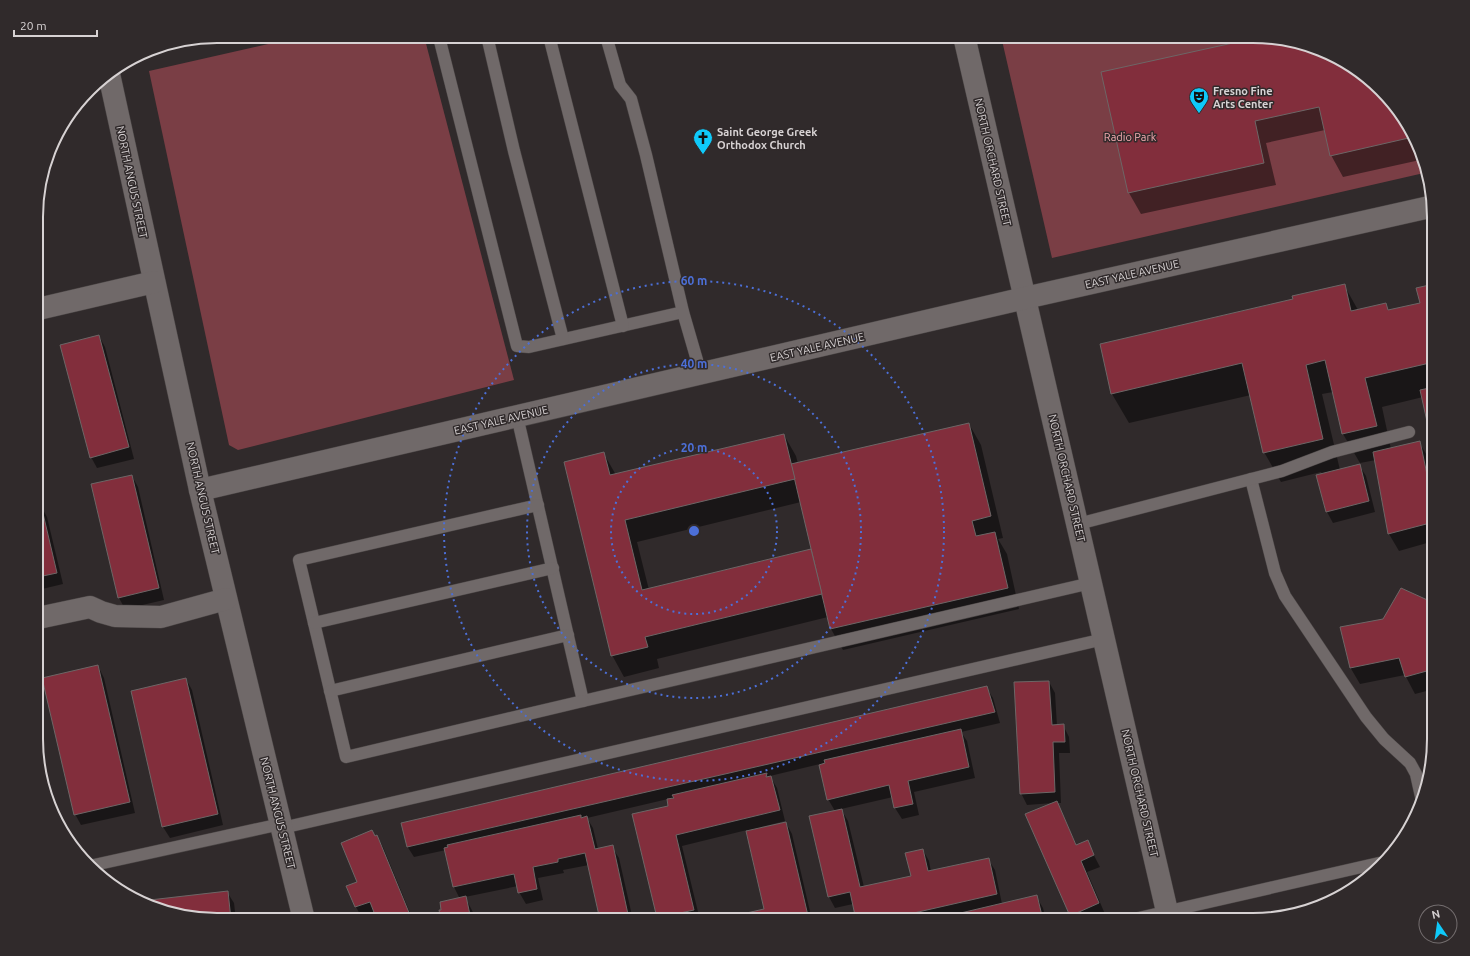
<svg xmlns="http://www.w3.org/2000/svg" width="1470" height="956" viewBox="0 0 1470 956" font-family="Ubuntu,sans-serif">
<rect width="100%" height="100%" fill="#302a2b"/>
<g fill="#7a3e45">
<path d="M303,36H424L514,380L238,450L229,445L149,71Z"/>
<path d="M1001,36H1253L1311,46L1354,67L1410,127L1424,173L1052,258Z"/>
</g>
<g fill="#0007" fill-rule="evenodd">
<path d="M1251,36L1311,46L1354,67L1410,127L1420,160L1343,177L1331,155L1325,130L1266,143L1276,185L1141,214L1129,193L1102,73L1252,39Z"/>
<path d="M1344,285L1358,310L1385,304L1389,311L1421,303L1434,285V433L1429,426L1423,397L1382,407L1391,449L1419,442L1429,459L1434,481V541L1399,551L1389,534L1376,460L1360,463L1343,434L1333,392L1322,394L1340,470L1359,465L1366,476L1375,512L1333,523L1327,512L1317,475L1322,474L1321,472L1281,482L1264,452L1251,395L1129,423L1112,394L1101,345L1294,299Z"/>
<path d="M99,336L105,347L134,459L97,468L91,457Z"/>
<path d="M969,424L981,445L1003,538L998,539L1007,554L1019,609L843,650L831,629L828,617L657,659L659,668L624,677L612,655L604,454L616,475L784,435L796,456L798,464ZM801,502L812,550L649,590L637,542Z"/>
<path d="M132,476L138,487L164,600L125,609L119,598Z"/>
<path d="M41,506L47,517L63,584L38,590V507Z"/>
<path d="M1434,604V689L1415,694L1405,675L1360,684L1350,667L1384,620Z"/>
<path d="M98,666L104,678L135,813L81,825L75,814Z"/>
<path d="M186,679L192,690L223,825L170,838L163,827Z"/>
<path d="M1049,682L1055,693L1057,726L1063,725L1069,737L1070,753H1059L1061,803H1057L1077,846L1087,842L1100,867L1087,872L1105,914L1093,920H1073L1070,916L1053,803L1027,805L1021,793Z"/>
<path d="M986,687L993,698L1000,723L961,732L967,741L975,778L914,792L919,815L902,819L895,808L893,797L841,809L848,821L864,887L912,877L923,850L929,861L931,872L988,859L995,870L1002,904L1036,896L1043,908L1046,920H857L853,904L835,908L829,897L835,811L828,799L820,764L770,776L777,788L785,821L761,827V829L786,823L792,834L812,920H721L765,909L747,830L682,846L700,920H659L634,815L669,806L668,799L587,818L593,828L598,849L612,847L619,858L633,920H601L589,865L563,870L564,873L538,878L543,900L526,904L519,892L518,886L465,897L477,920H442L460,899L454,887L446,850L414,857L407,846Z"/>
<path d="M377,836L383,847L413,920H378L375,913L362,918L356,907L347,887L358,882Z"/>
<path d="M227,892L234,903L236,920H217L159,910L142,902Z"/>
</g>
<g fill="#822e3c" stroke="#6d6666">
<path d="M1250,36L1311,46L1354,67L1410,127L1413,137L1330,156L1319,107L1255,121L1264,163L1128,193L1101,72L1251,39Z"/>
<path d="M1345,284L1351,311L1386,303L1388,310L1420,303L1416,288L1434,284V362L1365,378L1377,426L1342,434L1325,360L1306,365L1323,439L1263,453L1242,363L1111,394L1100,344L1293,299L1292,296Z"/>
<path d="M99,335L129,447L90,458L60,345Z"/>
<path d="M1434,387V425L1428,426L1420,390Z"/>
<path d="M969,423L991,516L972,521L976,536L995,532L1008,588L830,629L791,464Z"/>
<path d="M784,434L795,479L625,520L642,590L811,549L822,594L645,637L648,647L611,656L564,462L604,452L610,475Z"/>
<path d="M1420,441L1434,508V522L1388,534L1373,452Z"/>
<path d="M1360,464L1369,501L1326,512L1316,475Z"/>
<path d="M132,475L159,588L118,598L91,484Z"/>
<path d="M41,505L57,573L38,577V506Z"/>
<path d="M1401,588L1434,603V669L1405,677L1399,658L1350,668L1340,627L1383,619Z"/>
<path d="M98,665L130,802L74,815L42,678Z"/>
<path d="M186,678L218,814L162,827L131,691Z"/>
<path d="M1049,681L1052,725L1064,724L1065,742H1053L1055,792L1020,794L1014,682Z"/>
<path d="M987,686L995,712L407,847L401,823Z"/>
<path d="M961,729L969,767L908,781L913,804L894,808L889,785L827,800L819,765L825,763L824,760Z"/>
<path d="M767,773L766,777L771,776L780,810L676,835L694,910L657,918L632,814L668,806L667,799L674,798L672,795Z"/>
<path d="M1057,801L1076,845L1088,840L1094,855L1081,861L1099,903L1070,916L1025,814Z"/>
<path d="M842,809L860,887L911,876L905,853L923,849L928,871L989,858L997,894L883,920H856L850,892L828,897L809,816Z"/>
<path d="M581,815V818L587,816L595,849L613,845L629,919L627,920H600L585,853L558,859V862L533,867L537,889L518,893L514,874L453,887L444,848L448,847L447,845Z"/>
<path d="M786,822L809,920H716L764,909L746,831Z"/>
<path d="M372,830L375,836L377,835L412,920H377L370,902L355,907L346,886L357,882L341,843Z"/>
<path d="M228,891L231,920H217L159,910L141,901Z"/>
<path d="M1037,895L1043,920H931Z"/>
<path d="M466,896L470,915L474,914L476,920H441L439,910H441L440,902Z"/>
</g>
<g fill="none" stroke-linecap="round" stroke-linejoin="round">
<defs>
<g id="service">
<path d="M445,36L440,41L517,346L529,347L683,312"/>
<path d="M487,36L514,151L563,339"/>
<path d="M549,36L623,326"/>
<path d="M606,36L620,85L631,99L646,155L683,312L701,374"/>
<path d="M517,416L583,701L1091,583"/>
<path d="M1251,479L1275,573L1285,596L1366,717L1384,739L1410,763L1416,774L1422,801"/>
<path d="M538,505L299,560L346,757L583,701"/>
<path d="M1078,524L1282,471L1332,452L1409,432"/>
<path d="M314,623L553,568"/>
<path d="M330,691L568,635"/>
<path d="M282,828L1104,639"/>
<path d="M94,865L281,824"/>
<path d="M1130,920L1379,863"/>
</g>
<g id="minor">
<path d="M964,36L1169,920"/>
<path d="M109,74L200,490L304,920"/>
<path d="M38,309L154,282"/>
<path d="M200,490L1025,298L1434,206"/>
<path d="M38,618L90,607L101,612L115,616L161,617L226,599"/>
</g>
</defs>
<use href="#service" stroke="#4a4545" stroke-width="13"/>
<use href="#minor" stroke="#4a4545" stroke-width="23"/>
<use href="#service" stroke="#706969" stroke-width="12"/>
<use href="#minor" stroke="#706969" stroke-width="22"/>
</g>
<g fill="none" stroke="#4c6fd7" stroke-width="2" stroke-dasharray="2 4">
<circle cx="694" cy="531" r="83"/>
<circle cx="694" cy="531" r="167"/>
<circle cx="694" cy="531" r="250"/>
</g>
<defs>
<symbol id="theatre-pin" viewBox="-11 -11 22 30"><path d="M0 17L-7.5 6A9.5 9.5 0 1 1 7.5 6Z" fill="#0fcafa" stroke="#302a2b"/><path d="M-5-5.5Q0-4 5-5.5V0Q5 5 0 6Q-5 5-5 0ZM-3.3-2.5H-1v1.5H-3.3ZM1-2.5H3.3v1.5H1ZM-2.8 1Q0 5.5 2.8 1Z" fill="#111"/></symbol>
<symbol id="church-pin" viewBox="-11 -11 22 30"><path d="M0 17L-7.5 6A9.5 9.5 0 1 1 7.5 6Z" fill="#0fcafa" stroke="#302a2b"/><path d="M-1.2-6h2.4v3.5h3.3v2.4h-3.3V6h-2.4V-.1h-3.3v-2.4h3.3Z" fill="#111"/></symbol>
</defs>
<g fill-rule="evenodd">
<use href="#theatre-pin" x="1188" y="86" width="22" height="30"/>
<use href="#church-pin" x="692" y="127" width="22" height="30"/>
</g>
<g text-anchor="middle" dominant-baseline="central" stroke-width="3" stroke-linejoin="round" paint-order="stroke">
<g font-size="11" font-weight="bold" fill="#d7d2d3" stroke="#302a2b" text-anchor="start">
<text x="1213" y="91">Fresno Fine<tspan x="1213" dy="13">Arts Center</tspan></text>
<text x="717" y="132">Saint George Greek<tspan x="717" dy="13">Orthodox Church</tspan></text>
</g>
<g font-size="11" fill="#f7adb3" stroke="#302a2b">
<text x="1130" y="137">Radio Park</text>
</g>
<g font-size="11" fill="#d7d2d3" stroke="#302a2b">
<text transform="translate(993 162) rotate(77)">NORTH ORCHARD STREET</text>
<text transform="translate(132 182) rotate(78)">NORTH ANGUS STREET</text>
<text transform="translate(1132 274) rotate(-13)">EAST YALE AVENUE</text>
<text transform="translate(817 347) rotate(-13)">EAST YALE AVENUE</text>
<text transform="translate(501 420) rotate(-13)">EAST YALE AVENUE</text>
<text transform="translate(1067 478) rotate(77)">NORTH ORCHARD STREET</text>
<text transform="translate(203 498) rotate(77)">NORTH ANGUS STREET</text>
<text transform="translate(1140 793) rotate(77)">NORTH ORCHARD STREET</text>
<text transform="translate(278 813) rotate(76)">NORTH ANGUS STREET</text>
</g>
</g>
<path d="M0 0H1470V956H0ZM217 43H1253A174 174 0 0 1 1427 217V739A174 174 0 0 1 1253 913H217A174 174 0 0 1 43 739V217A174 174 0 0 1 217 43Z" fill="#302a2b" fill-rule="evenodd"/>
<path fill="none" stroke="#d7d2d3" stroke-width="2" d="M217 43H1253A174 174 0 0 1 1427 217V739A174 174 0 0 1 1253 913H217A174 174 0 0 1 43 739V217A174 174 0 0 1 217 43Z"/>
<circle cx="694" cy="531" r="6" fill="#4c6fd7" stroke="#302a2b" stroke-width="2"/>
<g font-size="12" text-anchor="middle" font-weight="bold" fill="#4c6fd7" stroke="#302a2b" stroke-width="3" stroke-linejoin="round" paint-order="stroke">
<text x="694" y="285">60 m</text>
<text x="694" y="368">40 m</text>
<text x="694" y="452">20 m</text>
</g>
<g transform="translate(1438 924) rotate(347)"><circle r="19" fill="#302a2b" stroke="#736d6e"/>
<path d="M0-3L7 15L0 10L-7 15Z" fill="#0fcafa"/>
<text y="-6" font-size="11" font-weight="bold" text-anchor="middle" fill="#d7d2d3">N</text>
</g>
<path d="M14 30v6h83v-6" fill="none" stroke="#d7d2d3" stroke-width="2"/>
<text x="20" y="30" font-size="12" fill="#d7d2d3" stroke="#302a2b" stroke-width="3" paint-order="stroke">20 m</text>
</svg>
